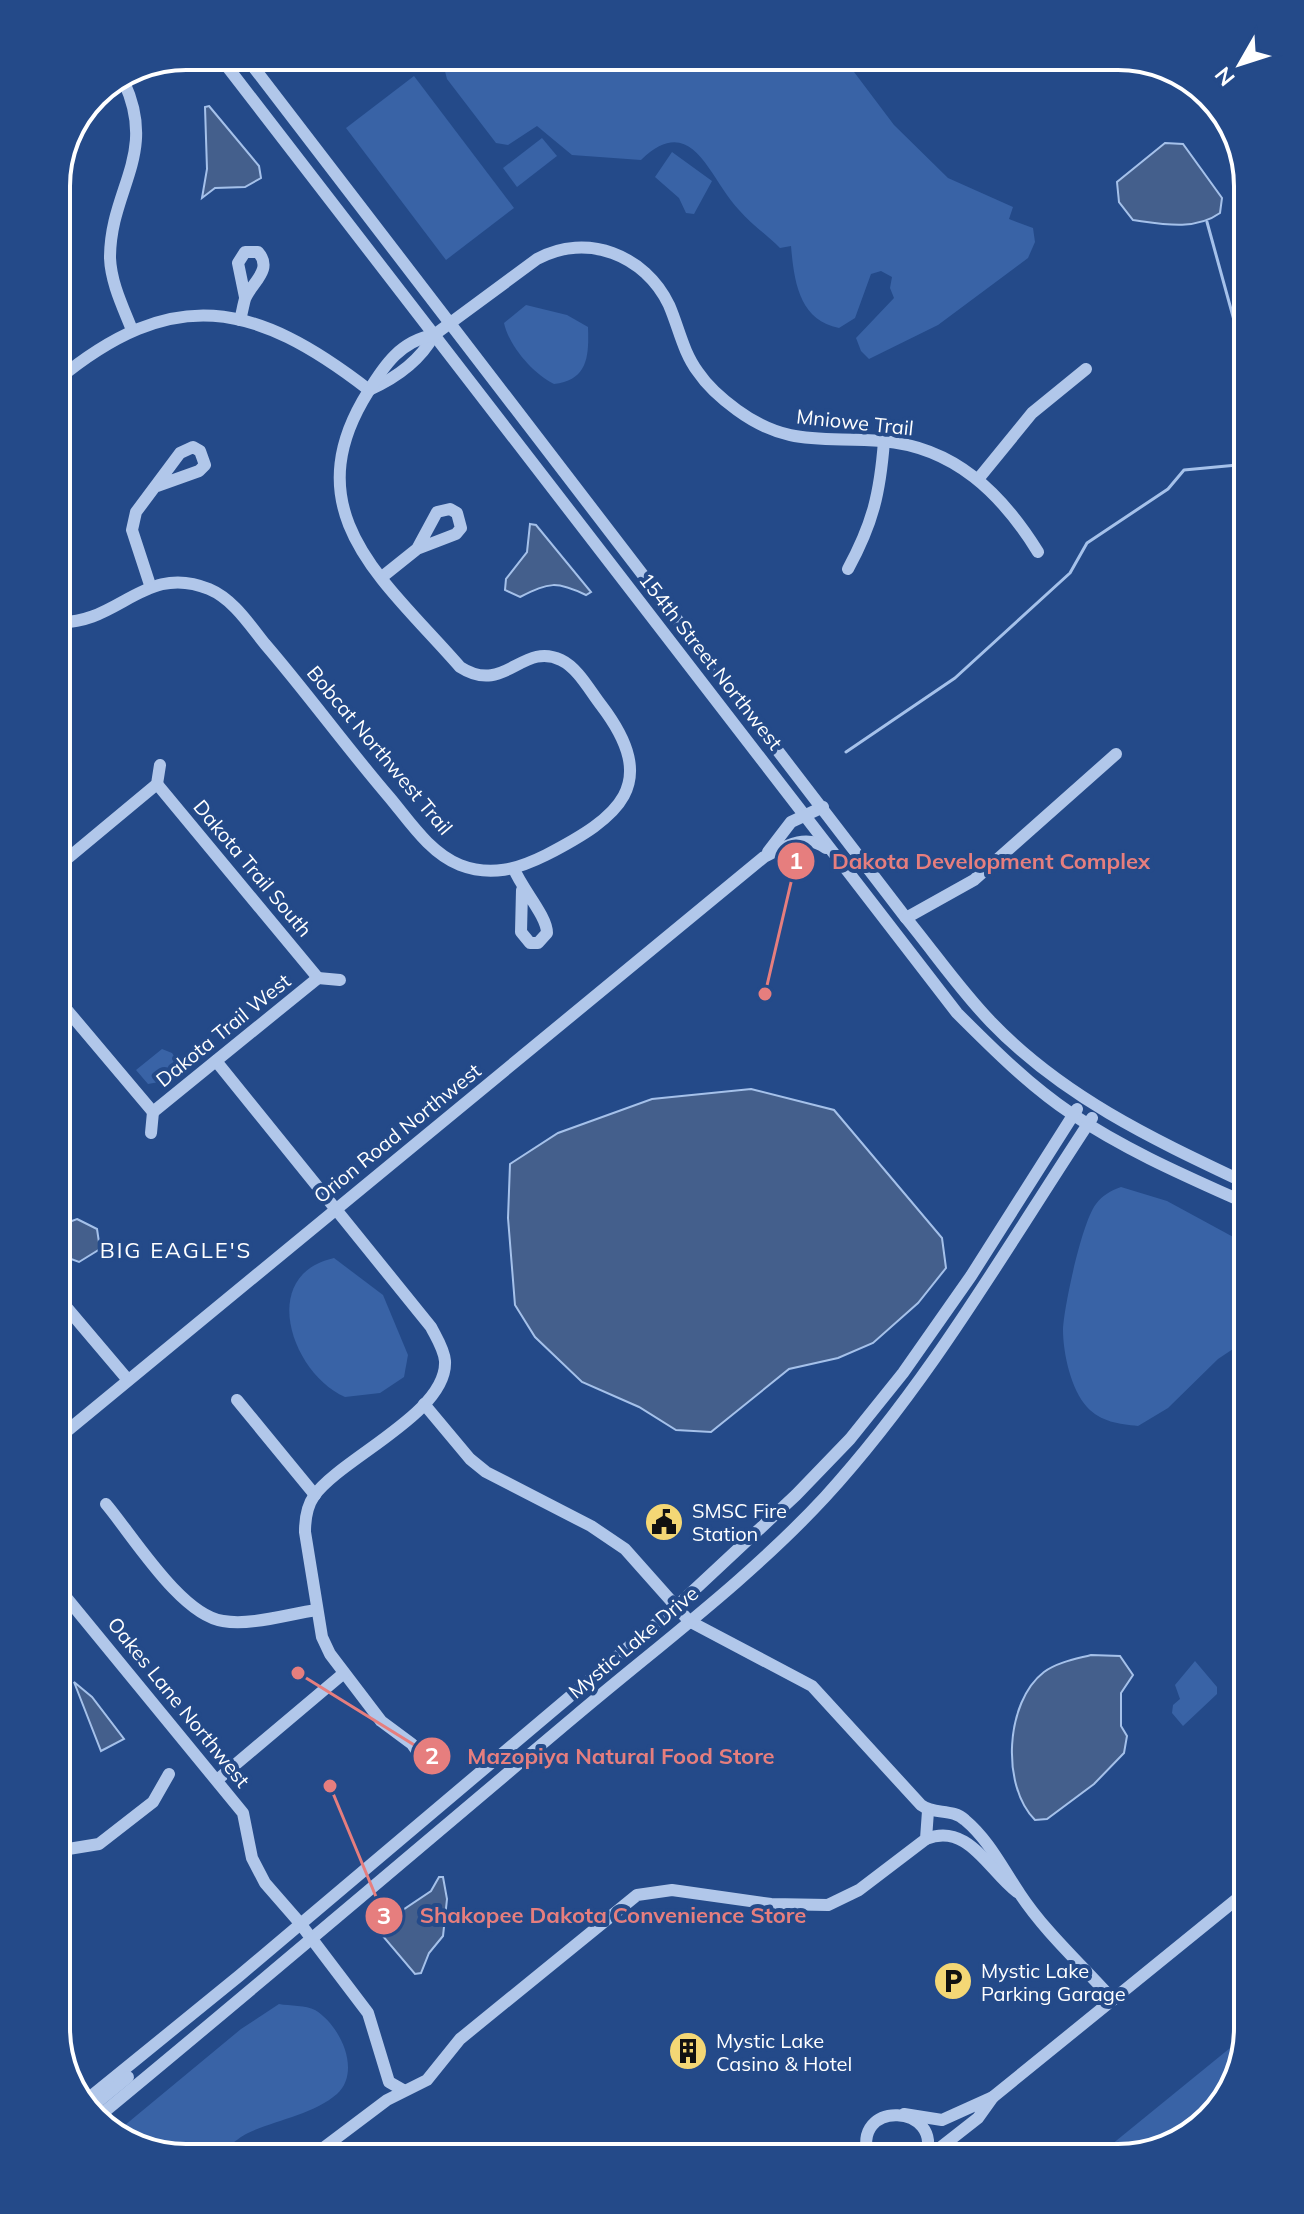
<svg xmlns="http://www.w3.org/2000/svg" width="1304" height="2214" viewBox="0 0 1304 2214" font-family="Mulish,sans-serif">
<rect width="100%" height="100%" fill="#244a89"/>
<g fill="#3963a6">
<path d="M441,56H842L894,125L948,178L1013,207L1009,219L1033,228L1035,242L1028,258L938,325L869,359L861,351L856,338L894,298L890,288L892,277L881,271L871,274L855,318L839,328C799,320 794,281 791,246L780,248C767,235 751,224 739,210C709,179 693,110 641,160L572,155L537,126L508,145L496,143L447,79Z"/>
<path d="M414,76L514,208L446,260L346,128Z"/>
<path d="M542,138L557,156L517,187L503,168Z"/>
<path d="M672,152L712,181L694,214L686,213L679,198L655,177Z"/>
<path d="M526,305L567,315L588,327C589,356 588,380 554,384C533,374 509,346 504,323Z"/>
<path d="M162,1049L172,1053L179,1064L162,1075L159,1082L148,1084L136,1070Z"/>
<path d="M1121,1187L1167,1201L1248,1245V1339L1218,1359L1168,1408L1138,1426C1119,1424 1101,1422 1087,1407C1071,1390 1063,1353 1063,1330C1064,1306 1082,1222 1096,1204C1103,1195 1110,1191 1121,1187Z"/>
<path d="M334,1258L383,1295L408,1355L404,1377L380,1393L345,1397C292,1374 257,1275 334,1258Z"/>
<path d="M1195,1661L1217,1687V1694L1183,1726L1172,1713L1173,1705L1180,1699L1175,1685Z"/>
<path d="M279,2004C290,2006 306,2005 315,2010C340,2025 362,2071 337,2094C314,2114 276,2120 248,2133C235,2139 221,2156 207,2158C177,2163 140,2147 113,2135L241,2029Z"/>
<path d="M1246,2035L1226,2100L1175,2145L1118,2158H1095Z"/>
</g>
<g fill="#445f8c" stroke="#a5c1ea" stroke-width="2">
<path d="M209,106L259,166L261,178L245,187L215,188L202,198L207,169L205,107Z"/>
<path d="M1165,143L1183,144L1222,198L1220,213C1195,231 1162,224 1133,220L1119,202L1117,182Z"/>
<path d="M530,524L536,525L591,592L586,595C556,581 550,582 520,597L505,590L506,579L527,552Z"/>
<path d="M751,1089L834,1110L942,1238L946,1268L918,1303L873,1343L838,1358L789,1369L711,1432L676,1430L639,1407L582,1382L535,1337L515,1305L508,1218L510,1164L558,1133L652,1099Z"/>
<path d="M77,1219L97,1229L100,1249L79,1262L71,1259L66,1245L69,1222Z"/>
<path d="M1091,1655L1120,1656L1133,1675L1121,1693V1726L1127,1736L1124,1753L1094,1784L1047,1819L1035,1820C1001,1786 1005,1702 1044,1672C1058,1662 1076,1659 1091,1655Z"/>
<path d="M74,1682L92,1697L124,1739L101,1751Z"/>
<path d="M439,1877H443L447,1899L443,1936L429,1953L421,1973L415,1974L376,1928L431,1891Z"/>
</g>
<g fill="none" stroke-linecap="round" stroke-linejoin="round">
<g stroke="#a5c1ea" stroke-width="3">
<path d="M1207,222L1248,371"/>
<path d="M846,752L955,678L1070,573L1087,543L1168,489L1184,470L1248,464"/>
</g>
<g stroke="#b1c7ea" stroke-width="12">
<path d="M219,56L957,1013C993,1049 1030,1086 1072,1114C1127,1151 1188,1177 1248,1204"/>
<path d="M245,56L906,918C934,952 960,990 991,1022C1064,1098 1155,1140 1248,1184"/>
<path d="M254,68L270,56"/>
<path d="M124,82C158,155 110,189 110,258C111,283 123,307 132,330"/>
<path d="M240,320C242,313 243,306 245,299C251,283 274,270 258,252H245L238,263L245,297"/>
<path d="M56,381C173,284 254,301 369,390"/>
<path d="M369,390C396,378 420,361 434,335"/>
<path d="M979,478L1032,413L1086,369"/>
<path d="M848,569C873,523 880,493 884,441"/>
<path d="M382,577L417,549L456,534L461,528L457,513L450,509L437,512L417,549"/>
<path d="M150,585L132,530L136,512L180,453L193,447L200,451L205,465L199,471L157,486"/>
<path d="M56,622C118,626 144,562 209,589C233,599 249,624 265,644C308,694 347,748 390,798C410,822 430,853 460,865C491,877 518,869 546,855C619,817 662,785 601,705C590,691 578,668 561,660C522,641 505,696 460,667C385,581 292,513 368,392C385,364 401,341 434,335L537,259C587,232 645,255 669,305C679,328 683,352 698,372C708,387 722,399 737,410C789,448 824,436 882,441C955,447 1002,494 1038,552"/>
<path d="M157,784L318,978"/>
<path d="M768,852L791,822L823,807"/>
<path d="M56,868L157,784L160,765"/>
<path d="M514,869C522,889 547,916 547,933L538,943H530L521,932L522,890"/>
<path d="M906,918L974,880L1116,754"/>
<path d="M318,978L340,980"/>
<path d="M56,997L153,1112"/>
<path d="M216,1061L431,1327C436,1337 444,1349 445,1361C448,1413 341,1458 314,1496C307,1506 305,1520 305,1532L322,1637L330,1654L381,1721L412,1744L424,1761"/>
<path d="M153,1112L318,978"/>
<path d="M151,1133L153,1112"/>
<path d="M67,1308L128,1380"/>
<path d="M237,1400L315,1495"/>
<path d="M424,1404L470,1459L486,1472L591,1526L625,1549L689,1621L812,1686L921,1805C934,1815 952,1808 965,1820C989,1840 1003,1869 1020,1894C1045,1932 1082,1965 1113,2000"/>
<path d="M56,1440L764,857C784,847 805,833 826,848"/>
<path d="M106,1504C133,1536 181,1615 223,1621C251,1626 288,1614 317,1610"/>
<path d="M56,1585L243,1813L252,1858L265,1883L299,1922L368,2013L389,2082L403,2090"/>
<path d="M217,1780L344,1673"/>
<path d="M926,1839C968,1822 988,1870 1017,1892"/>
<path d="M56,1851L99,1844L153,1802L169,1774"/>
<path d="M993,2097L1248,1890"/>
<path d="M84,2102L239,1976L677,1606L796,1495L850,1439L903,1373L971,1276L1077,1109"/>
<path d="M90,2108L128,2077"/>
<path d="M904,2114L942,2120L993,2097L978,2118L927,2158"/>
<path d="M98,2117C257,1986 415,1851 573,1718C658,1646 749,1579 825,1497C930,1382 1006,1248 1092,1118"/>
<path d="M310,2158L387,2100L427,2080L460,2039L637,1895L672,1890L771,1904L828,1905L859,1890L926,1839L928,1811"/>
<path d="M869,2158C849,2098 946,2104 925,2158"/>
</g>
</g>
<defs>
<symbol id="civic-disc" viewBox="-11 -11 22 22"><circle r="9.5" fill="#f4d775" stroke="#244a89"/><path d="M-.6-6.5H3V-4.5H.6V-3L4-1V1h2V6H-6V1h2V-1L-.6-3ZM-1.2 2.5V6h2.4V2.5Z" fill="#111"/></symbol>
<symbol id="parking-disc" viewBox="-11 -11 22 22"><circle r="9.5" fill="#f4d775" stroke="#244a89"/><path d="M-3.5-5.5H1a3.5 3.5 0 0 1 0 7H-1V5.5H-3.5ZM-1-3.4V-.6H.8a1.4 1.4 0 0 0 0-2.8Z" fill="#111"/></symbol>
<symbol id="building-disc" viewBox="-11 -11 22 22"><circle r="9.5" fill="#f4d775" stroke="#244a89"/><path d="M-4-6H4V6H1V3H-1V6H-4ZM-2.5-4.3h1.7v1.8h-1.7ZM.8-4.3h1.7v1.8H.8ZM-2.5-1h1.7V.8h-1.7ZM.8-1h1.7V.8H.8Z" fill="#111"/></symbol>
</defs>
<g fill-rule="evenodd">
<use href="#civic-disc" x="642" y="1500" width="44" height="44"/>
<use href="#parking-disc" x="931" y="1959" width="44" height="44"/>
<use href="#building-disc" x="666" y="2029" width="44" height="44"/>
</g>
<g text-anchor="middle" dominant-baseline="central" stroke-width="8" stroke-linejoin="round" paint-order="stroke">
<g font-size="20" fill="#fff" stroke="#244a89">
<text transform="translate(855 422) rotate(6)">Mniowe Trail</text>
<text transform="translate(711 661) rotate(52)">154th Street Northwest</text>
<text transform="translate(380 750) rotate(50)">Bobcat Northwest Trail</text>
<text transform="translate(253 868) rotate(50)">Dakota Trail South</text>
<text transform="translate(223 1030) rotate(-39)">Dakota Trail West</text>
<text transform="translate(397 1133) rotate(-39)">Orion Road Northwest</text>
<text transform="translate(633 1642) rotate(-40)">Mystic Lake Drive</text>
<text transform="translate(179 1702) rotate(51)">Oakes Lane Northwest</text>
</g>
<g font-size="20" fill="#fff" stroke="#244a89" text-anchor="start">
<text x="692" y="1510">SMSC Fire<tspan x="692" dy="23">Station</tspan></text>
<text x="981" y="1970">Mystic Lake<tspan x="981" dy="23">Parking Garage</tspan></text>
<text x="716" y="2040">Mystic Lake<tspan x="716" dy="23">Casino &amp; Hotel</tspan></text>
</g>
<g font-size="22" letter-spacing="2" fill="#fff" stroke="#244a89">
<text x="176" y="1250">BIG EAGLE'S</text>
</g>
</g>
<path d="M0 0H1304V2214H0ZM186 70H1118A116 116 0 0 1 1234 186V2028A116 116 0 0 1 1118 2144H186A116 116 0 0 1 70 2028V186A116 116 0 0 1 186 70Z" fill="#244a89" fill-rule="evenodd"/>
<path fill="none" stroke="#fff" stroke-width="4" d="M186 70H1118A116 116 0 0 1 1234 186V2028A116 116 0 0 1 1118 2144H186A116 116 0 0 1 70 2028V186A116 116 0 0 1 186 70Z"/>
<path fill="none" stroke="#e67e7e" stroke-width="3" d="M765 994L796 861M298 1673L432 1756M330 1786L384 1916"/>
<g fill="#e67e7e" stroke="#244a89" stroke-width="3">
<circle cx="765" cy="994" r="8"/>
<circle cx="298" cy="1673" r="8"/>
<circle cx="330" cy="1786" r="8"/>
<circle cx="796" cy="861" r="20"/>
<circle cx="432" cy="1756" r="20"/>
<circle cx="384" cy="1916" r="20"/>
</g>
<g font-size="24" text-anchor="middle" font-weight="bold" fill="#fff">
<text x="796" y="869">1</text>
<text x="432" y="1764">2</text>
<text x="384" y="1924">3</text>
</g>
<g font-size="22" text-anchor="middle" font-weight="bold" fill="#e67e7e" stroke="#244a89" stroke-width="8" stroke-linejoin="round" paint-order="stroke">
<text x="991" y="869">Dakota Development Complex</text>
<text x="621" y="1764">Mazopiya Natural Food Store</text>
<text x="613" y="1923">Shakopee Dakota Convenience Store</text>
</g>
<g transform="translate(1240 64) rotate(231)" stroke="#244a89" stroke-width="6" paint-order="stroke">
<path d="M0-6L14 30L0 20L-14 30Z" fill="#ffffff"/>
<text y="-12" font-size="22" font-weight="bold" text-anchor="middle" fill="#ffffff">N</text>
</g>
</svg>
